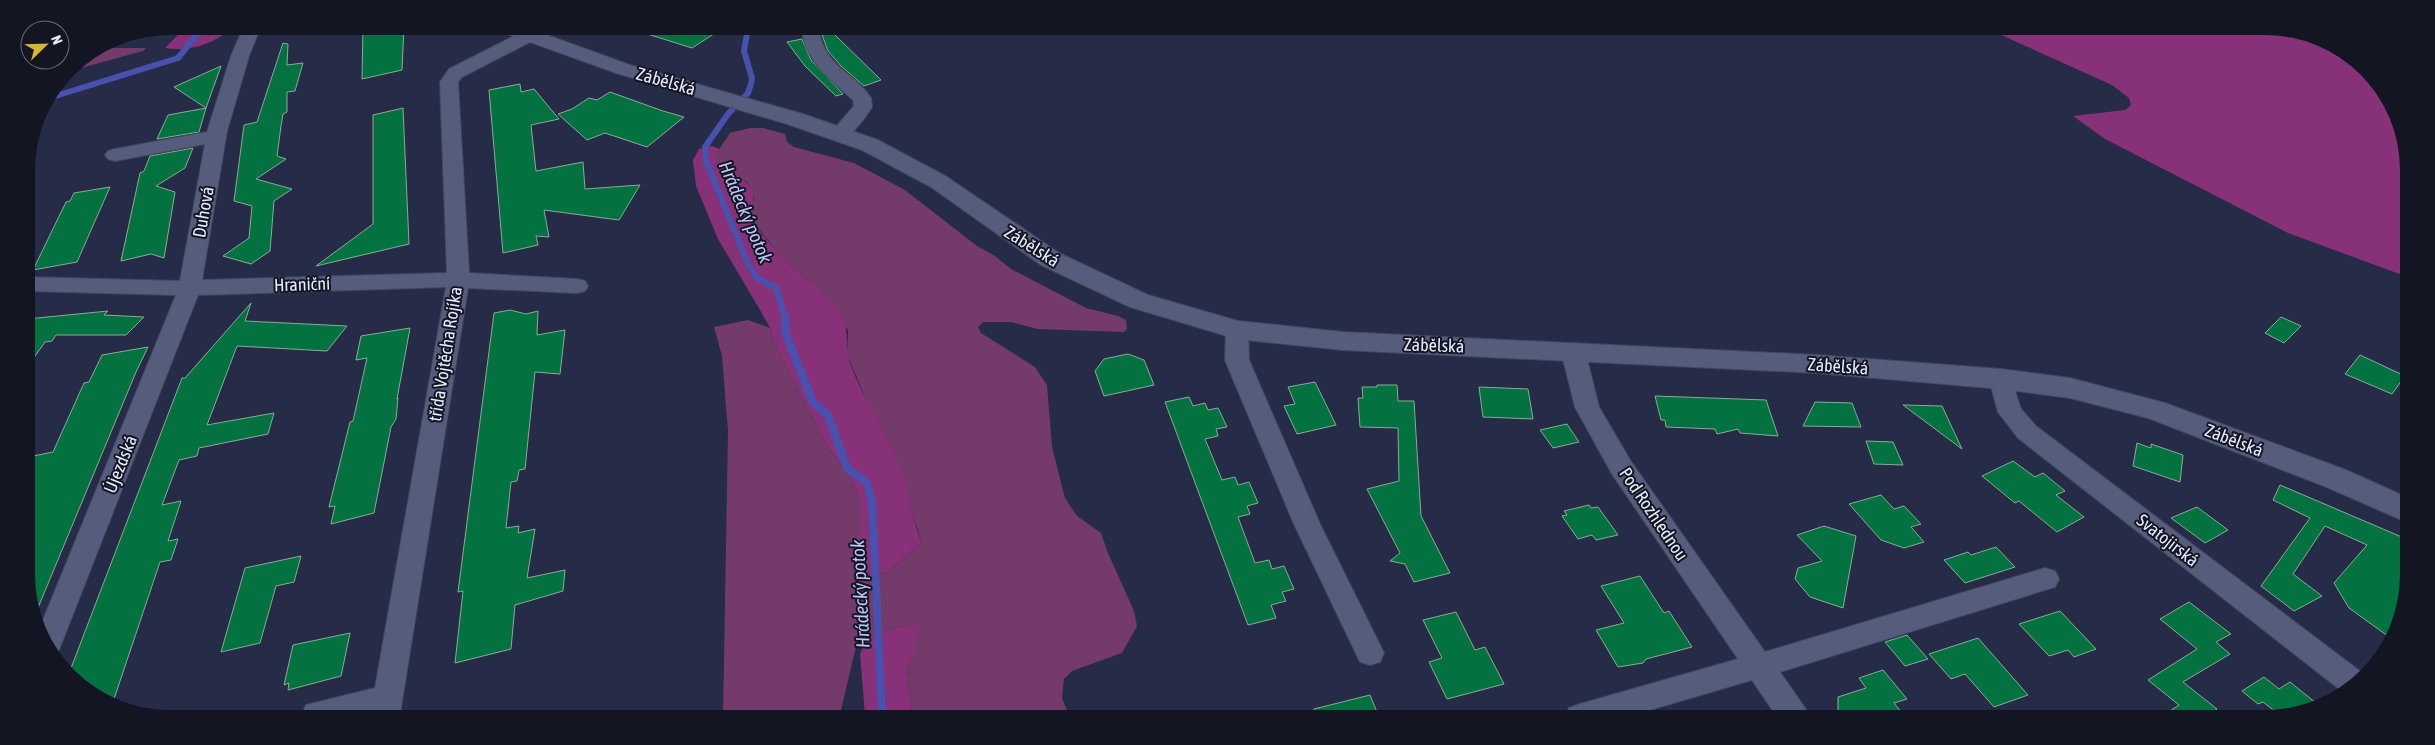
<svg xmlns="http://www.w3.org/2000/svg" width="2435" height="745" viewBox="0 0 2435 745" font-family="'Asap Condensed',sans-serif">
<rect width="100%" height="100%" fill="#262b47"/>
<g fill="#743a69">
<path d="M108,42H114L108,48H146L143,51L66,72L69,68Z"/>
<path d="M750,128H763L785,134L787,142L794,147L854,163L905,190L977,246L995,256L1011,269L1086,308L1118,316L1126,320L1127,329L1124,332L1037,329L1011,322H983L978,327L981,333L1035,367L1047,385L1052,447L1065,498L1077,516L1101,533L1108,553L1134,611L1137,626L1122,653L1072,671L1064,679L1062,698L1069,716H912L907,668L914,657L906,625L868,635L859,634L841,710L842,715H723L728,432L722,356L714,327L748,320L770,328L775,346L827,446L849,476L860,498V574L886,573L922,543L908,500L847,354L848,330L817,289L781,256L758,228L751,219V209L754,197L747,182L722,167L716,160V154L730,133Z"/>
</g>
<g fill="#873178">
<path d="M181,26H233C217,44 188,52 165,48L183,30L179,29Z"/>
<path d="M1990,30L2302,31L2373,75L2406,142L2405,276L2288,233L2105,139L2073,116L2125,110L2131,105L2129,98L2112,85Z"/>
<path d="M712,146L720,149L716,154V160C725,171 743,175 751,188C759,203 743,210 759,230C772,247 787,262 803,276C816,287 833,300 841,314C851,334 843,345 851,365C863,400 886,430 899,464C909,489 911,518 922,543L886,573L860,574V498L849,476L827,446L775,346L770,328L760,310L718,239L696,186L693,160L699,149Z"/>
<path d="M906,625L918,626L914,657L907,668L912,716L865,715L860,654L868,635Z"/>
</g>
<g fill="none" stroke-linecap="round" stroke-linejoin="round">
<g stroke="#4951ae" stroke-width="6">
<path d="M748,28L744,51L752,78L751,84L748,93L728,114L705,147L706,161L748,264L757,278L776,288L785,317"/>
<path d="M49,98L178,58L204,26"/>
</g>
<path stroke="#4951ae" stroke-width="8" d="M785,316V332L813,402L828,415L847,468L867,483L872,502L882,716"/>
</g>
<g fill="#047140" stroke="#8aac95">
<path d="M363,27H404L402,70L362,79Z"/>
<path d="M642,27H686L723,28L692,48L641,32Z"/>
<path d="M833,33L881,80L864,86L841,66L828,51L822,35Z"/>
<path d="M802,39L811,60L843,94L836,96L805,66L787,42Z"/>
<path d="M283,43L288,44L287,65L303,63L295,91L287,92V112L283,114L281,126L277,156L286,159L256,179L292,189L274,201L270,251L251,264L223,256L249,238L252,206L234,201L244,125L257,122Z"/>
<path d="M221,66L206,108L174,87Z"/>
<path d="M520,84L521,92L534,89L559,119L531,125L536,171L583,162L585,189L640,185L619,220L544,210L549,237L536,236L538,245L503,253L489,90Z"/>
<path d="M610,92L663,111L684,117L647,147L605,133L587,140L558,114L572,109L589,98L597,100Z"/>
<path d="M206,108L199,132L157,139L168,115Z"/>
<path d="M403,108L409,244L316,266L373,224V115Z"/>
<path d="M193,148L185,168L156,186L175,192L164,258L151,254L121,261L140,173L144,171L150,156Z"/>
<path d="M110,187L77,262L33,270L66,202L70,201L74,193Z"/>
<path d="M251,303L245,321L347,326L327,351L237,346L207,425L274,413L268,434L199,448L197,456L179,460L162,505L181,501L168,541L178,539L171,560L160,562L113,702L68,676L182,378H185Z"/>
<path d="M510,310L526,314L538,311L537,335L565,330L560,374L535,372L525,469L519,470L517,481L511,482L506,528L519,526L518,533L535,529L527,578L565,570L563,591L515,605L511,649L455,663L463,591L458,592L494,313Z"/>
<path d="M108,311L104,315L144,317L126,335H56L52,341L45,342L28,366L27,319Z"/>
<path d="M2281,317L2301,326L2284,343L2265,333Z"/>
<path d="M410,328L397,399L398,398L396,419L391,427L374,513L331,524L335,506L329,507L350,422L353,421L367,358L356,360L361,336Z"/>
<path d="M148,347L136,372L35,615L29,603L28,457L53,452L84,383L89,382L102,355Z"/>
<path d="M1128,354L1144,360L1154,385L1104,396L1095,371L1104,359Z"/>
<path d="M2360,355L2405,376L2392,394L2345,374Z"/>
<path d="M1315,382L1336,425L1297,434L1284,406L1295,404L1288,387Z"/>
<path d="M1377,385H1397L1398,401H1414L1421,516L1450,573L1414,582L1405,564L1390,561L1400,553L1367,489L1399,481L1398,428L1360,427L1358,398H1363L1362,387H1377Z"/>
<path d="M1479,387L1528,389L1533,419L1483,417Z"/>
<path d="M1655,396L1766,400L1778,436L1740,433L1738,429L1717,434L1715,429L1666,427L1665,420H1661Z"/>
<path d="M1189,397L1193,406L1205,403L1208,410L1218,408L1227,427L1216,429L1218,436L1205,439L1222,480L1235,477L1238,485L1249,482L1258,503L1247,506L1250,514L1238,517L1255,563L1269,560L1272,569L1284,566L1294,589L1282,592L1286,601L1271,605L1276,618L1248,625L1165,402Z"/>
<path d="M1815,402L1852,403L1861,427L1803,426Z"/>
<path d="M1903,405L1942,406L1962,449Z"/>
<path d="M1567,424L1579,442L1553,448L1540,430Z"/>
<path d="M1866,441L1893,442L1903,465L1874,464Z"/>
<path d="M2137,443L2151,448V444L2183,455L2180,482L2133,466Z"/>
<path d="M2013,461L2035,477L2043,473L2065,491L2056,495L2084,517L2057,532L2019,501L2015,503L1982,476Z"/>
<path d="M2280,485L2404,538V612L2392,639L2349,608L2334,583L2367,545L2325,526L2293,574L2322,596L2294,611L2261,586L2310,518L2273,500Z"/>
<path d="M1881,495L1894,509L1904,506L1921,524L1911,527L1924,542L1904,548L1881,540L1849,504Z"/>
<path d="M1589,505L1591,508L1598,507L1618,535L1596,540L1592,535L1578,539L1562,516L1567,515L1564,511Z"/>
<path d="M2197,507L2228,530L2205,543L2171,518Z"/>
<path d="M1824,526L1856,536L1843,608L1810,597L1795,579L1798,568L1822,561L1797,535Z"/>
<path d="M1996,547L2015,567L1965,583L1944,560L1968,552L1971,555Z"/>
<path d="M301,556L294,582L276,586L260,643L221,652L245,568Z"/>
<path d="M1640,576L1664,613L1669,611L1692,647L1646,659L1643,663L1618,667L1596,630L1624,623L1601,586Z"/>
<path d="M2189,602L2231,634L2216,642L2230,654L2183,682L2217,709L2204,718H2159L2179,705L2148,680L2197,649L2160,619Z"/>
<path d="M2060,611L2096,649L2074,657L2068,650L2049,656L2019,624Z"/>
<path d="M1456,612L1475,650L1485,647L1504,684L1447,699L1429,662L1442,658L1423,620Z"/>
<path d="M350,633L341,676L288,690L289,683L284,685L293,645Z"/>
<path d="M1907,635L1928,659L1905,666L1885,642Z"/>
<path d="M1978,638L2028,695L1994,707L1965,674L1951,679L1929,654Z"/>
<path d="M1883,670L1907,699L1894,703L1906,718H1838V697L1866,688L1859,678Z"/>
<path d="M2264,677L2279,689L2290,682L2316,703L2281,716L2263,702L2258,704L2242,691Z"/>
<path d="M1370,695L1379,717L1314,716V709Z"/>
</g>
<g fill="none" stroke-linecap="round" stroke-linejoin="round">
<defs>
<g id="street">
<path d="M244,26H261L249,56L227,131L202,280L447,273L440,82L449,69L522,32H534L537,36L534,40L462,77L458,82L469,273L577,279L585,281L588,286L585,291L577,293L468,288L400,714H302L306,705L375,688L446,287L198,295L59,650L55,651L41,625L176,295L27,291V277L180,281L205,144L115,161L108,159L105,155L108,151L115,149L207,132L231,56Z"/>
<path d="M802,28H818C826,69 851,69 871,98L872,107C863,120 850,142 833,138L830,134L854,106L853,100C831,80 803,59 802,28Z"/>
<path d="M1237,322L1245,325L1248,330L1249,360L1320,524L1384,653L1380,662L1370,665L1360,662L1294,524L1225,360L1226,330L1229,325Z"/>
<path d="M1573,343L1581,345L1585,351L1599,407L1630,460L1765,652L2045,568L2055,571L2059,579L2055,587L2045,590L1780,672L1805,708L1809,717H1777L1752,680L1626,717H1565L1569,708L1580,704L1738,659L1612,474L1575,407L1561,351L1565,345Z"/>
<path d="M2001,371L2009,373L2021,409L2036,426L2365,675L2353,689L2343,692L2018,438L1998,412L1989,379L1993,373Z"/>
</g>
<path id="secondary" d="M496,27H525L630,65L803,114L878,140L947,177L1059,253L1148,295L1238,321L1343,332L1817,355L2001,369L2070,378L2165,403L2346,470L2404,496V521L2324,486L2148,418L2070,398L2001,389L1817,373L1343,350L1237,339L1130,307L1041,265L931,187L862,150L787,124L616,73L499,31Z"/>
</defs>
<use href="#street" stroke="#43475f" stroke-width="2"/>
<use href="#secondary" stroke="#43475f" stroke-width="2"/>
<use href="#street" fill="#565d7c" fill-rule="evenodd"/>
<use href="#secondary" fill="#565d7c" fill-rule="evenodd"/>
</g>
<g text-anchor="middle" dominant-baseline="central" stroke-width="4" stroke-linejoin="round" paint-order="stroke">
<g font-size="18" fill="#e6ebfd" stroke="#131522">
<text transform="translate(666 81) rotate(16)">Zábělská</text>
<text transform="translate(203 212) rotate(-80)">Duhová</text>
<text transform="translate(1032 246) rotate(32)">Zábělská</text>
<text transform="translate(302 284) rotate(-2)">Hraniční</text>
<text transform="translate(1434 345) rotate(2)">Zábělská</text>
<text transform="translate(445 354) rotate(-81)">třída Vojtěcha Rojíka</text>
<text transform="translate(1838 366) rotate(4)">Zábělská</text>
<text transform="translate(2234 440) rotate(21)">Zábělská</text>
<text transform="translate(120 464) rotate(-68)">Újezdská</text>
<text transform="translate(1654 514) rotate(56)">Pod Rozhlednou</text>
<text transform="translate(2168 540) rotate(38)">Svatojirská</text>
</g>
<g font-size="19" font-style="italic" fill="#bcc7f8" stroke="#131522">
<text transform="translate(746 212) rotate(67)">Hrádecký potok</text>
<text transform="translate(860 594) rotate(-93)">Hrádecký potok</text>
</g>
</g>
<path d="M0 0H2435V745H0ZM170 35H2265A135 135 0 0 1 2400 170V575A135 135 0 0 1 2265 710H170A135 135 0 0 1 35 575V170A135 135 0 0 1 170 35Z" fill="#131522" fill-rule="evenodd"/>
<g transform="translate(45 45) rotate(67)"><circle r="24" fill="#131522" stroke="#676b7a"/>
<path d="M0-4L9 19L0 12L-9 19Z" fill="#d4b635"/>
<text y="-8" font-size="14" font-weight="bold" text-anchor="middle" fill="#e6ebfd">N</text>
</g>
</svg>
